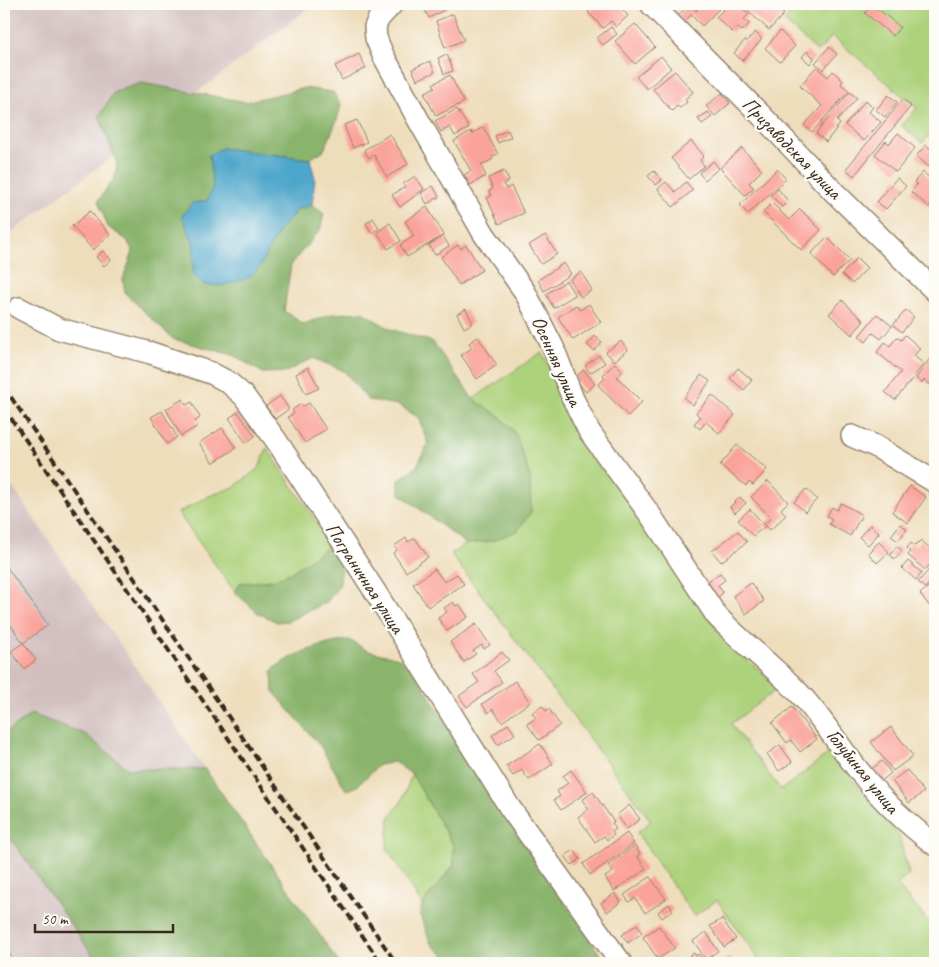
<svg xmlns="http://www.w3.org/2000/svg" width="939" height="967" viewBox="0 0 939 967" font-family="Caveat,sans-serif">
<rect width="100%" height="100%" fill="#fdfcf7"/>
<filter id="ink" filterUnits="userSpaceOnUse"><feTurbulence type="fractalNoise" baseFrequency=".02" numOctaves="2"/><feDisplacementMap in="SourceGraphic" scale="10" xChannelSelector="R" yChannelSelector="G"/><feConvolveMatrix kernelMatrix="1 2 1 2 8 2 1 2 1" color-interpolation-filters="sRGB"/></filter>
<filter id="wash" filterUnits="userSpaceOnUse"><feTurbulence type="fractalNoise" baseFrequency=".0096" numOctaves="4" result="noise"/><feDisplacementMap in="SourceGraphic" scale="20" xChannelSelector="R" yChannelSelector="G"/><feGaussianBlur stdDeviation="1.12" result="paint"/><feColorMatrix in="noise" values="0 0 0 0 0 0 0 0 0 0 0 0 0 0 0 0 0 1.4 0 .05"/><feComposite in="paint" operator="in"/></filter>
<g filter="url(#wash)">
<rect width="100%" height="100%" fill="#edb"/>
<g fill="#d2bfc0">
<path d="M4,4H314L4,238Z"/>
<path d="M4,475L205,769L338,963H4Z"/>
</g>
<g fill="#add27c" stroke="#747e4d">
<path d="M797,4H935V143L928,136L922,143L902,126L917,108L832,36L818,52L784,21L798,5Z"/>
<path d="M542,352L581,438L645,521L719,633L778,688L731,724L781,790L830,752L899,836L909,874L897,885L935,929V963H761L717,900L694,916L637,833L651,821L451,554L466,544L492,541L501,417L473,399Z"/>
<path d="M267,448L335,550C317,549 306,565 290,573C274,581 258,582 240,583L235,592L178,513L207,497L234,487L259,468Z"/>
<path d="M412,774L453,845L454,865L422,905L387,848L389,818L402,801Z"/>
</g>
<g fill="#8ab46c" stroke="#626f45">
<path d="M141,83L246,102L304,88L333,92L341,105L337,120L324,150L310,159L222,148L209,155L213,186L207,201L192,203L182,216L194,244L193,274L259,268L279,231L298,209L312,205L324,214L320,230L291,264L284,311L303,324L333,314L362,312L390,329L433,342L473,399L501,417L516,434L530,477L531,512L517,531L492,541L466,544L400,494L398,481L417,466L428,443L418,417L398,405L368,400L344,371L313,358L286,372L263,373L233,355L173,339L125,293L123,279L133,252L127,240L108,227L98,201L115,177L117,163L99,116L114,92Z"/>
<path d="M325,549L335,550L341,559L340,584L327,602L288,621L277,622L258,613L235,592L240,583L271,581L290,573Z"/>
<path d="M349,640L368,651L399,658L415,673L499,807L606,963H453L431,944L420,915L422,905L454,865L453,845L412,774L394,762L379,765L356,787L346,790L321,747L273,691L272,671C288,654 326,643 349,640Z"/>
<path d="M31,714L85,734L128,769H205L339,963H98L4,829V734Z"/>
</g>
<path fill="#4ea6cb" stroke="#446874" d="M222,148L310,159L315,178L312,205L297,209L279,231L259,268L249,278L220,286L204,285L193,274L194,244L182,216L192,203L207,201L213,186L209,155Z"/>
<g id="blocks">
<g fill="#faa39b">
<path d="M425,4H446L448,8L429,18L422,5Z"/>
<path d="M598,4H618L628,16L616,27L611,21L603,28L588,12Z"/>
<path d="M689,4L696,11L698,10L692,4H724L702,26L691,15L684,22L678,16Z"/>
<path d="M729,4H737L749,14L744,19L749,24L742,31L737,27L732,32L716,17Z"/>
<path d="M755,4L759,6L761,4H772L784,14L769,30L748,11Z"/>
<path d="M872,4L900,27L893,36L865,13Z"/>
<path d="M453,14L464,40L445,48L436,21Z"/>
<path d="M635,24L655,47L635,64L615,41Z"/>
<path d="M611,27L617,34L603,45L597,38Z"/>
<path d="M780,31L795,46L780,62L765,48Z"/>
<path d="M755,32L762,39L742,61L734,53L745,40L747,41Z"/>
<path d="M829,47L837,54L823,70L815,63Z"/>
<path d="M807,51L814,58L810,64L802,57Z"/>
<path d="M359,54L366,68L342,80L335,66Z"/>
<path d="M447,54L453,71L444,74L438,58Z"/>
<path d="M661,56L671,68L647,89L636,77Z"/>
<path d="M430,61L435,72L417,80L412,69Z"/>
<path d="M816,67L828,77L833,71L843,81L841,84L849,91L812,132L804,125L822,106L800,86Z"/>
<path d="M675,71L693,92L685,99L687,102L680,108L677,106L672,111L653,89Z"/>
<path d="M450,75L464,102L436,116L424,93L435,87L433,84Z"/>
<path d="M850,92L857,98L837,121L840,124L826,142L816,133Z"/>
<path d="M722,93L730,103L715,116L706,106Z"/>
<path d="M888,95L897,102L885,117L876,110Z"/>
<path d="M903,99L911,106L854,176L846,169Z"/>
<path d="M866,100L873,107L869,112L881,122L864,141L845,125Z"/>
<path d="M457,109L469,128L455,136L450,127L441,132L435,121Z"/>
<path d="M708,112L712,117L702,124L698,119Z"/>
<path d="M357,120L367,142L353,148L344,125Z"/>
<path d="M483,127L498,154L492,157L493,159L481,166L486,176L470,185L464,175L471,171L454,141L471,131L472,134Z"/>
<path d="M508,130L511,137L498,143L495,136Z"/>
<path d="M898,133L915,148L896,172L875,154L886,141L889,144Z"/>
<path d="M390,134L408,164L387,177L374,155L369,158L364,150Z"/>
<path d="M691,141L704,156L700,160L704,166L689,179L671,158Z"/>
<path d="M926,145L935,152V165L932,169L916,156Z"/>
<path d="M742,148L762,170L749,183L754,188L745,195L720,168Z"/>
<path d="M713,161L719,168L705,180L699,173Z"/>
<path d="M777,169L786,179L748,214L740,205Z"/>
<path d="M504,171L509,181L503,184L506,189L511,186L524,213L499,224L487,198L491,196L489,191L493,189L488,178Z"/>
<path d="M654,171L662,180L656,185L648,176Z"/>
<path d="M923,172L935,183V200L929,207L911,192L917,185L914,182Z"/>
<path d="M415,176L424,189L400,207L392,195L405,187L403,184Z"/>
<path d="M897,178L906,186L886,209L877,202Z"/>
<path d="M666,182L675,192L686,182L693,190L673,207L658,189Z"/>
<path d="M433,186L439,197L427,204L421,193Z"/>
<path d="M778,189L788,201L782,207L771,195Z"/>
<path d="M772,203L789,220L800,209L821,230L801,250L763,212Z"/>
<path d="M427,207L444,235L407,257L400,245L414,236L405,221Z"/>
<path d="M90,211L110,235L93,250L72,226Z"/>
<path d="M373,218L379,228L372,233L366,223Z"/>
<path d="M390,223L401,241L388,249L377,232Z"/>
<path d="M545,235L557,254L541,264L529,245Z"/>
<path d="M443,236L449,246L435,255L429,245Z"/>
<path d="M827,237L850,260L833,277L811,254Z"/>
<path d="M458,245L461,249L466,245L482,270L459,285L441,257Z"/>
<path d="M103,251L111,260L104,266L96,257Z"/>
<path d="M857,258L867,268L852,284L842,274Z"/>
<path d="M564,263L571,274L544,291L538,280Z"/>
<path d="M581,272L592,290L581,297L570,279Z"/>
<path d="M566,281L575,295L554,308L546,294Z"/>
<path d="M842,300L864,321L852,335L829,314Z"/>
<path d="M589,304L601,322L573,340L558,317L576,305L580,310Z"/>
<path d="M466,309L473,323L464,328L457,314Z"/>
<path d="M906,310L914,317L902,332L893,325Z"/>
<path d="M877,314L892,326L881,339L873,333L866,342L859,336Z"/>
<path d="M905,335L920,348L914,356L924,364L895,400L885,392L901,372L877,352L885,342L890,346L897,337L901,340Z"/>
<path d="M595,336L602,342L594,351L587,345Z"/>
<path d="M478,337L497,365L477,379L461,355L472,348L469,343Z"/>
<path d="M621,341L628,350L614,361L606,352Z"/>
<path d="M933,354L935,356V388L924,380L922,383L916,378Z"/>
<path d="M599,355L605,363L590,373L585,366Z"/>
<path d="M615,363L623,371L617,377L642,402L628,416L598,385L605,378L603,375Z"/>
<path d="M308,367L319,388L306,394L296,374Z"/>
<path d="M738,368L752,380L744,390L730,378Z"/>
<path d="M584,370L595,384L586,392L574,378Z"/>
<path d="M701,375L710,381L693,405L684,398Z"/>
<path d="M712,395L735,415L719,433L706,422L700,429L694,424L700,417L696,413Z"/>
<path d="M280,396L289,409L275,419L266,406Z"/>
<path d="M183,399L186,405L192,402L200,418L195,421L198,426L181,436L166,409Z"/>
<path d="M309,403L326,429L305,443L288,417L294,413L292,410L301,404L303,406Z"/>
<path d="M162,411L177,437L167,444L151,417Z"/>
<path d="M238,412L255,436L246,443L229,418Z"/>
<path d="M222,428L236,448L213,463L199,443Z"/>
<path d="M737,445L767,469L753,485L749,482L746,486L720,465Z"/>
<path d="M768,481L788,502L781,509L786,515L770,530L764,524L771,518L751,497Z"/>
<path d="M910,486L926,497L908,523L892,512Z"/>
<path d="M806,489L817,499L805,512L794,502Z"/>
<path d="M740,497L746,503L735,513L730,507Z"/>
<path d="M841,503L862,515L850,536L829,524L832,519L827,516L832,507L837,510Z"/>
<path d="M750,509L765,526L753,536L738,520Z"/>
<path d="M900,524L907,529L898,541L891,536Z"/>
<path d="M870,525L879,533L868,545L859,537Z"/>
<path d="M738,531L747,542L721,562L712,551Z"/>
<path d="M406,538L408,542L415,538L428,557L406,572L393,553L397,550L394,546Z"/>
<path d="M921,540L935,553V559L925,570L908,555L910,552L907,548L911,543L915,546Z"/>
<path d="M879,542L889,552L877,563L868,553Z"/>
<path d="M897,546L902,551L895,559L890,555Z"/>
<path d="M908,561L922,573L916,580L902,568Z"/>
<path d="M6,566L48,625L23,643L4,615V568Z"/>
<path d="M435,569L444,582L457,574L464,584L428,607L413,584Z"/>
<path d="M928,571L935,577L925,588L918,582Z"/>
<path d="M720,573L725,580L718,585L723,593L714,600L704,584Z"/>
<path d="M751,583L764,601L746,614L733,596Z"/>
<path d="M929,586L935,593V613L920,594Z"/>
<path d="M453,602L456,606L459,604L468,617L447,631L438,618L447,612L444,608Z"/>
<path d="M476,624L490,645L484,649L482,645L473,651L476,654L464,662L450,642Z"/>
<path d="M23,643L36,660L24,669L11,651Z"/>
<path d="M502,652L509,660L494,671L502,682L467,707L459,696L479,682L473,674Z"/>
<path d="M515,681L530,702L502,722L493,709L488,713L482,704Z"/>
<path d="M542,706L546,711L549,709L560,725L539,740L527,724L536,718L532,713Z"/>
<path d="M792,707L817,739L800,752L791,740L787,743L772,723Z"/>
<path d="M508,724L515,734L498,745L492,735Z"/>
<path d="M891,727L913,756L893,771L871,742Z"/>
<path d="M540,744L553,764L529,780L522,770L513,776L506,766Z"/>
<path d="M780,745L792,762L779,771L767,754Z"/>
<path d="M882,761L891,773L879,783L869,771Z"/>
<path d="M571,770L587,792L561,810L554,800L560,796L557,791L568,783L563,776Z"/>
<path d="M907,770L924,792L909,803L892,781Z"/>
<path d="M935,784V798L928,789Z"/>
<path d="M593,792L614,822L612,823L616,829L612,832L614,835L607,840L604,836L595,842L578,817L589,809L582,800Z"/>
<path d="M629,805L640,819L627,829L617,815Z"/>
<path d="M627,833L634,844L590,875L583,864Z"/>
<path d="M635,846L640,854L637,856L646,869L614,891L605,877L613,872L608,865Z"/>
<path d="M574,850L580,859L572,865L565,856Z"/>
<path d="M650,877L666,899L645,913L635,898L629,902L624,895Z"/>
<path d="M615,893L621,902L607,912L601,903Z"/>
<path d="M669,904L673,910L662,918L658,912Z"/>
<path d="M722,919L736,939L724,947L710,926Z"/>
<path d="M637,924L642,933L628,943L622,935Z"/>
<path d="M659,926L675,948L658,959L643,937Z"/>
<path d="M706,932L718,951L706,959L693,941Z"/>
<path d="M694,953L696,956L699,954L705,961L701,963H679Z"/>
<path d="M729,957L733,963H719Z"/>
</g>
</g>
</g>
<g filter="url(#ink)">
<use href="#blocks" fill-opacity="0" stroke="#94846c" stroke-width="1"/>
<g fill="none" stroke-linecap="round" stroke-linejoin="round">
<defs>
<path id="lane" d="M4,956L8,963"/>
<g id="street">
<path d="M392,4L379,18L375,27L376,38L383,55L419,121L484,234L525,292L553,347L573,399L589,431L651,516L716,615C741,642 771,664 796,690C822,716 840,749 864,777C884,803 909,825 935,845"/>
<path d="M651,4L763,117L834,192L935,291"/>
<path d="M19,308L59,329L151,353L211,373L228,382L244,396L278,443L376,593L510,808L621,963"/>
<path d="M852,436L875,446L935,482"/>
</g>
</defs>
<use href="#lane" stroke="#94846c" stroke-width="12"/>
<use href="#street" stroke="#94846c" stroke-width="24"/>
<use href="#lane" stroke="#fff" stroke-width="10"/>
<use href="#street" stroke="#fff" stroke-width="21"/>
<g stroke="#3b2a1e" stroke-width="4" stroke-dasharray="8 4" stroke-linecap="butt">
<path d="M4,387L396,963"/>
<path d="M4,408L381,963"/>
</g>
</g>
</g>
<g text-anchor="middle" dominant-baseline="central" stroke-width="5" stroke-linejoin="round" paint-order="stroke">
<g font-size="20" fill="#3b2a1e" stroke="#fdfcf7">
<text transform="translate(792 148) rotate(46)">Призаводская улица</text>
<text transform="translate(557 361) rotate(66)">Осенняя улица</text>
<text transform="translate(365 578) rotate(57)">Пограничная улица</text>
<text transform="translate(863 771) rotate(51)">Голубиная улица</text>
</g>
</g>
<rect width="939" height="967" fill="none" stroke="#fdfcf7" stroke-width="20"/>
<path d="M35 924v8h138v-8" fill="none" stroke="#3b2a1e" stroke-width="2.5"/>
<text x="42" y="924" font-size="15" fill="#3b2a1e" stroke="#fdfcf7" stroke-width="4" paint-order="stroke">50 m</text>
</svg>
